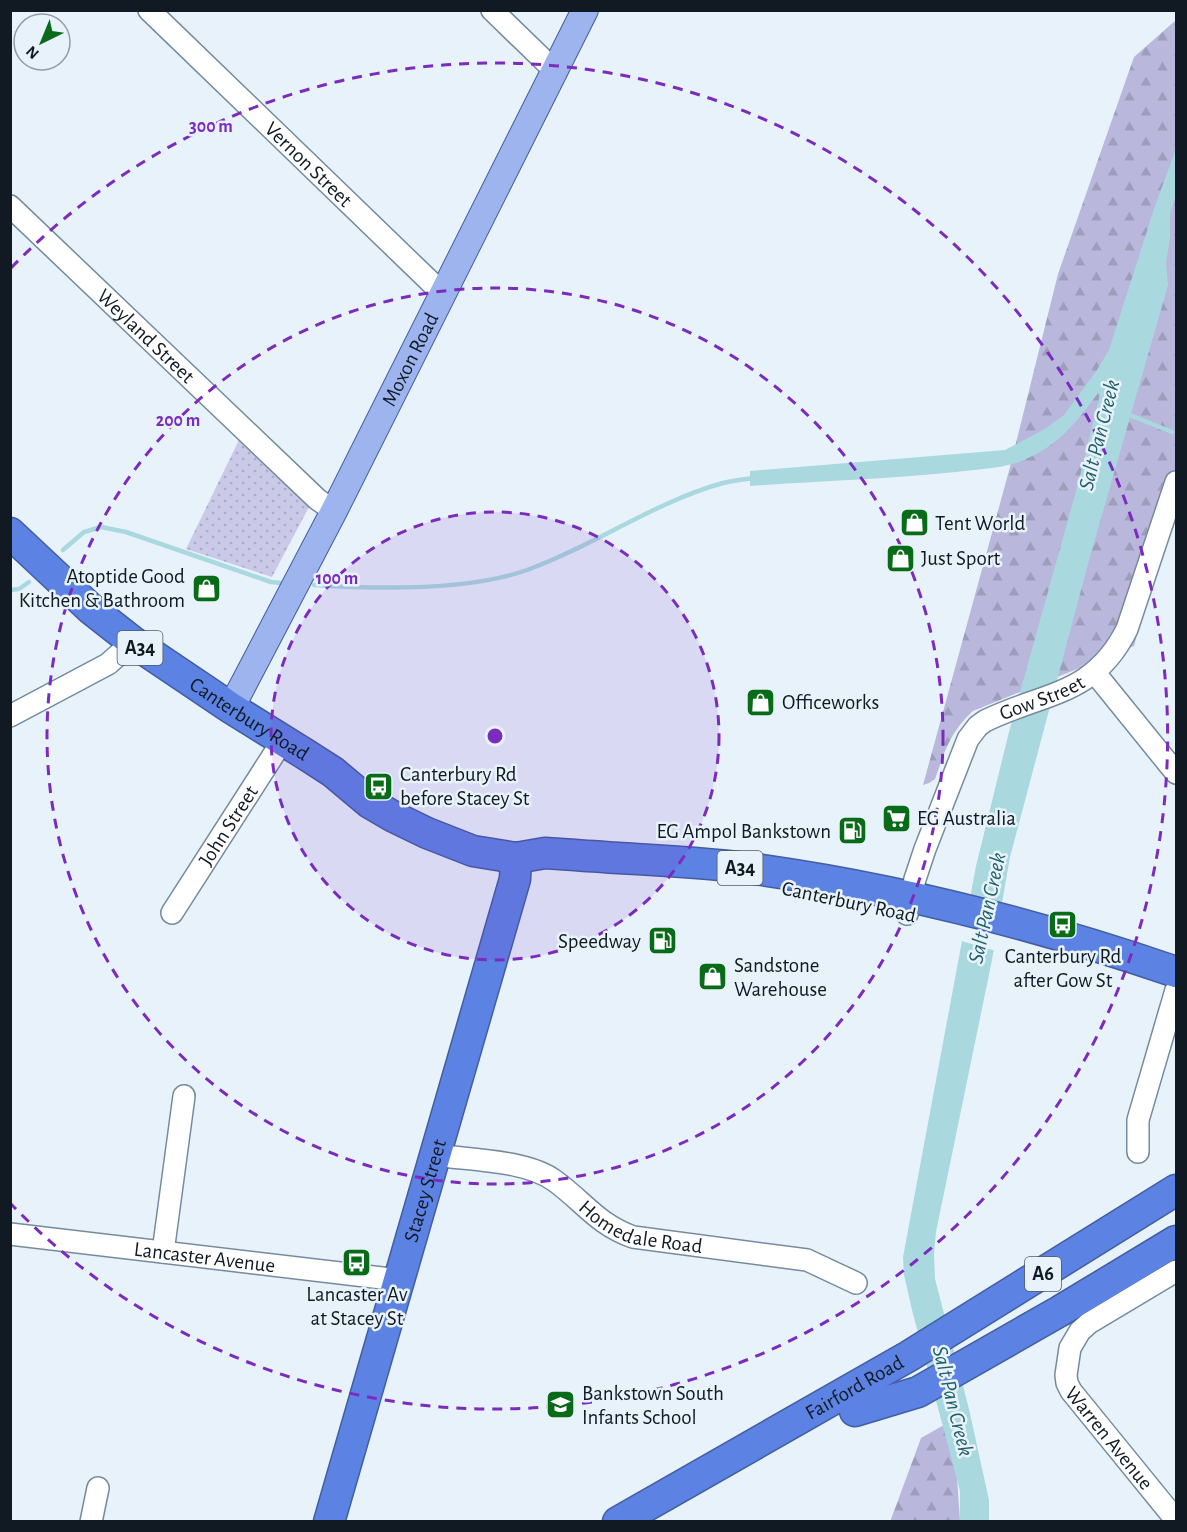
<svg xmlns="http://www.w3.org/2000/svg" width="1187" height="1532" viewBox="0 0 1187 1532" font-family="'Alegreya Sans',sans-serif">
<defs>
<pattern id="grass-dots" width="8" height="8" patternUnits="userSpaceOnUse" patternTransform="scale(1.5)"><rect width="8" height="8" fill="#cac9e8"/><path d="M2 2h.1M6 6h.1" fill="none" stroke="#acacc7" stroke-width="1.8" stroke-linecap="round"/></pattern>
<pattern id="forest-firs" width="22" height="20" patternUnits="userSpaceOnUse" patternTransform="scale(1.5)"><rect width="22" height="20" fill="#b9b8dc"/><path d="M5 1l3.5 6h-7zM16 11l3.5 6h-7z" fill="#9e9ebc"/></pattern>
</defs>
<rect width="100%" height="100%" fill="#e8f2fb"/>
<path fill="url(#grass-dots)" d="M239,440L309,507L272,577L186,549Z"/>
<g fill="url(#forest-firs)">
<path d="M1176,20V503L1166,534L1134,646L973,711C950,732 945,751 935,779L929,783L923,785L1010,467L1058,274L1134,57Z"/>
<path d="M953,1420L960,1521L890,1522L921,1438Z"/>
</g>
<path fill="#a9d9df" d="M1176,149V194L1170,214V238L1166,263L1168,285L1089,560L1010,857L992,960L936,1232L934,1254L935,1279L969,1409L989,1500V1521H960V1491L912,1310L904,1275L903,1257L976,866L1009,732L1078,484L1100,394L1098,393C1076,423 1059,445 1024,460C1003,469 979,469 956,472C888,479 819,481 750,486V471L1005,450L1045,429L1064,415L1097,370L1109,350L1155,206Z"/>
<path fill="#e8f2fb" d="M966,899L1003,910L996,951L958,940Z"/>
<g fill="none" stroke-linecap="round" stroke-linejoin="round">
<g stroke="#a9d9df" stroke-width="4.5">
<path d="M1127,414L1172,432"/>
<path d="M63,550L84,532L101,527L126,532L271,582L281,583"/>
<path d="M314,585C376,589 468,591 527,570C594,546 654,502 723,483C734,480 745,479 755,478"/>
<path d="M10,590L19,589L29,582"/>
</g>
<defs>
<g id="minor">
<path id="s1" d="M149,10L443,294"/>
<path d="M492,10L556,72"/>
<path id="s2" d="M10,206L317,499L334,511"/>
<path d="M1095,673L1176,773"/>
<path d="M10,716L108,664L133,642"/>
<path id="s3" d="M172,913L283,740"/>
<path id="s4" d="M907,914L915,879L925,849L968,739L978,726L985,721C1044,692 1094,696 1127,629L1176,482"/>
<path d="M1138,1152V1120L1176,990"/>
<path id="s5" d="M435,1155C470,1160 527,1160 555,1181C584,1202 597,1224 633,1237L807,1260L856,1283"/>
<path id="s6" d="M10,1234L399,1280"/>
<path d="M163,1252L184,1096"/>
<path id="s7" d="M1176,1271L1089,1323L1080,1331L1070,1348L1066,1375L1067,1383L1071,1391L1176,1520"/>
<path d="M91,1522L98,1488"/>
</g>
<g id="major">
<path id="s8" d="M231,708L334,511L585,10"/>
</g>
<g id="highway">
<path id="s9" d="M10,533L91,609L133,642L231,708L305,754L333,772L370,803L394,817L427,833L473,851L516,858L545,853L575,855C637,860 701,861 762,870C903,890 1042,926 1176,972"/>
<path d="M855,1411L918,1392L1060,1311L1176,1241"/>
<path id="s10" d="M329,1522L515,879L516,858"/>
<path id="s11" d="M618,1522L909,1356L1176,1190"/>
</g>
</defs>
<use href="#minor" stroke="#748b9f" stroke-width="24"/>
<use href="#major" stroke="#425ea0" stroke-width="28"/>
<use href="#highway" stroke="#425ea0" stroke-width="33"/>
<use href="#minor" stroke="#fff" stroke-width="21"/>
<use href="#major" stroke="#9db4ef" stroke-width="26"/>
<use href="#highway" stroke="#5c82e4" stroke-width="30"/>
</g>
<circle cx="495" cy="736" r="224" fill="#7b2cbf" fill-opacity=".12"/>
<g fill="none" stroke="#7b2cbf" stroke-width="3" stroke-dasharray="10 8">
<circle cx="495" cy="736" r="224"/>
<circle cx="495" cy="736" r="448"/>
<path d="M11 268A673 673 0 1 1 11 1204"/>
</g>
<defs>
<symbol id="shop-square" viewBox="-11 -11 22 22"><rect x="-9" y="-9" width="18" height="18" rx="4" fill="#076b18" stroke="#e8f2fb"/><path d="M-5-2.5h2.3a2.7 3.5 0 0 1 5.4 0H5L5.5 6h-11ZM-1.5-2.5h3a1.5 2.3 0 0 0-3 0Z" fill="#fff"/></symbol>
<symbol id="bus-square" viewBox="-11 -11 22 22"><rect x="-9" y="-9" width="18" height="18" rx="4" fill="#076b18" stroke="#e8f2fb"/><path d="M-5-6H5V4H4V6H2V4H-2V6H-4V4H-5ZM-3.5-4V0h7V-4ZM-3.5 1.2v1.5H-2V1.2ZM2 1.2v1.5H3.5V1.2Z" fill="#fff"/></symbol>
<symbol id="supermarket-square" viewBox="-11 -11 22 22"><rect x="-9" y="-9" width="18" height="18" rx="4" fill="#076b18" stroke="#e8f2fb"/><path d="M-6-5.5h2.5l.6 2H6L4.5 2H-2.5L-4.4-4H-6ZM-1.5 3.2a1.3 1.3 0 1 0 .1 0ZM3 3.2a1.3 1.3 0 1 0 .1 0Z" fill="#fff"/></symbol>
<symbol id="fuel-square" viewBox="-11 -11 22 22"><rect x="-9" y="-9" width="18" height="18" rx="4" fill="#076b18" stroke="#e8f2fb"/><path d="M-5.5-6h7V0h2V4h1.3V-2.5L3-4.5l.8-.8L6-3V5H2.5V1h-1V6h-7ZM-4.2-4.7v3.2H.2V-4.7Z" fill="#fff"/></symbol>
<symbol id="school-square" viewBox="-11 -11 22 22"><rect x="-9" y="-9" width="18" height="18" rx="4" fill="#076b18" stroke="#e8f2fb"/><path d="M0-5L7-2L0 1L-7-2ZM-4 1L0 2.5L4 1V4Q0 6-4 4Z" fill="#fff"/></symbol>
</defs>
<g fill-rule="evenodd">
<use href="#shop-square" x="898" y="506" width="33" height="33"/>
<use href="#shop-square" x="884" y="542" width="33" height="33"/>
<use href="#shop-square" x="190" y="572" width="33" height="33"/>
<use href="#shop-square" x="744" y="686" width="33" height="33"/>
<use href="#bus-square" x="362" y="770" width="33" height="33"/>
<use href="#supermarket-square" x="880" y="802" width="33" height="33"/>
<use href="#fuel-square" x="836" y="814" width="33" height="33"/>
<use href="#bus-square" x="1046" y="908" width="33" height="33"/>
<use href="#fuel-square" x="646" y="924" width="33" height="33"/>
<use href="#shop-square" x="696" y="960" width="33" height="33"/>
<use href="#bus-square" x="340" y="1246" width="33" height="33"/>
<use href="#school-square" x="544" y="1388" width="33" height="33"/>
</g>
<g text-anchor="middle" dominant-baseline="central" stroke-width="5" stroke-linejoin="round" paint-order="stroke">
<g fill="#e8f2fb" stroke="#525b63" stroke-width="1.5">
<rect x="117.5" y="631" width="45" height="34" rx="4.5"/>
<rect x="717.5" y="851" width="45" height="34" rx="4.5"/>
<rect x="1025" y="1257" width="36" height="34" rx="4.5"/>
</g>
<g font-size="20" font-weight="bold" fill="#111a22">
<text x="140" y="648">A34</text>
<text x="740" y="868">A34</text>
<text x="1043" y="1274">A6</text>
</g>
<g font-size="21" fill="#111a22" stroke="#e8f2fb">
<text stroke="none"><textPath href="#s1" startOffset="222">Vernon Street</textPath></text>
<text stroke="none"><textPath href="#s2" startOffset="188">Weyland Street</textPath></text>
<text stroke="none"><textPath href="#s8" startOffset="392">Moxon Road</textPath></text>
<text stroke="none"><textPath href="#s4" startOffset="272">Gow Street</textPath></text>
<text stroke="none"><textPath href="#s9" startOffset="304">Canterbury Road</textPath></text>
<text stroke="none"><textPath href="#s3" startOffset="104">John Street</textPath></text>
<text transform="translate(849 902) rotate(12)">Canterbury Road</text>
<text stroke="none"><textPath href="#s10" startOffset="345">Stacey Street</textPath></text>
<text stroke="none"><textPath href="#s5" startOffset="225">Homedale Road</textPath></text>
<text stroke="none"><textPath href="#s6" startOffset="196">Lancaster Avenue</textPath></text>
<text stroke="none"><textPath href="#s11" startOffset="272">Fairford Road</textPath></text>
<text stroke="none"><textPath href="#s7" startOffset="238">Warren Avenue</textPath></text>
</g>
<g font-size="21" fill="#111a22" stroke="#e8f2fb" text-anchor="start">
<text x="935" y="523">Tent World</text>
<text x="921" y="558">Just Sport</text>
<text x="185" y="576" text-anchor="end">Atoptide Good<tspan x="185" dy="24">Kitchen &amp; Bathroom</tspan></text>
<text x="782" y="702">Officeworks</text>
<text x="400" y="774">Canterbury Rd<tspan x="400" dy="24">before Stacey St</tspan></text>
<text x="917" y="818">EG Australia</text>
<text x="831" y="831" text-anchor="end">EG Ampol Bankstown</text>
<text x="641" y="941" text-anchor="end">Speedway</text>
<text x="1063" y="956" text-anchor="middle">Canterbury Rd<tspan x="1063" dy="24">after Gow St</tspan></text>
<text x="734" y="965">Sandstone<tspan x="734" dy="24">Warehouse</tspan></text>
<text x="357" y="1294" text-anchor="middle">Lancaster Av<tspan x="357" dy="24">at Stacey St</tspan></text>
<text x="582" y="1393">Bankstown South<tspan x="582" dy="24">Infants School</tspan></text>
</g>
<g font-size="22" font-style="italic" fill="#206067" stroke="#e8f2fb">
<text transform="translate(1099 435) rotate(-76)">Salt Pan Creek</text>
<text transform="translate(987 908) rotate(-78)">Salt Pan Creek</text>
<text transform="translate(953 1401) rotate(76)">Salt Pan Creek</text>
</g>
</g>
<circle cx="495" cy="736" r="9" fill="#7b2cbf" stroke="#e8f2fb" stroke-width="3"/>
<g font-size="18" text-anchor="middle" font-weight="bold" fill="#7b2cbf" stroke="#e8f2fb" stroke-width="5" stroke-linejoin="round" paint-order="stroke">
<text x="211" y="132">300 m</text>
<text x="178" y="426">200 m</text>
<text x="337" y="584">100 m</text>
</g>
<rect width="1187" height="1532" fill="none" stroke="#111a22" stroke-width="24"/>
<g transform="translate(42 42) rotate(223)"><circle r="28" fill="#e8f2fb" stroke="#929ca4" stroke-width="1.5"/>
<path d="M0-4.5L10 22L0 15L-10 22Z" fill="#076b18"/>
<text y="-9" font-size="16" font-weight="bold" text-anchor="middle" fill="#111a22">N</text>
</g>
</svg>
